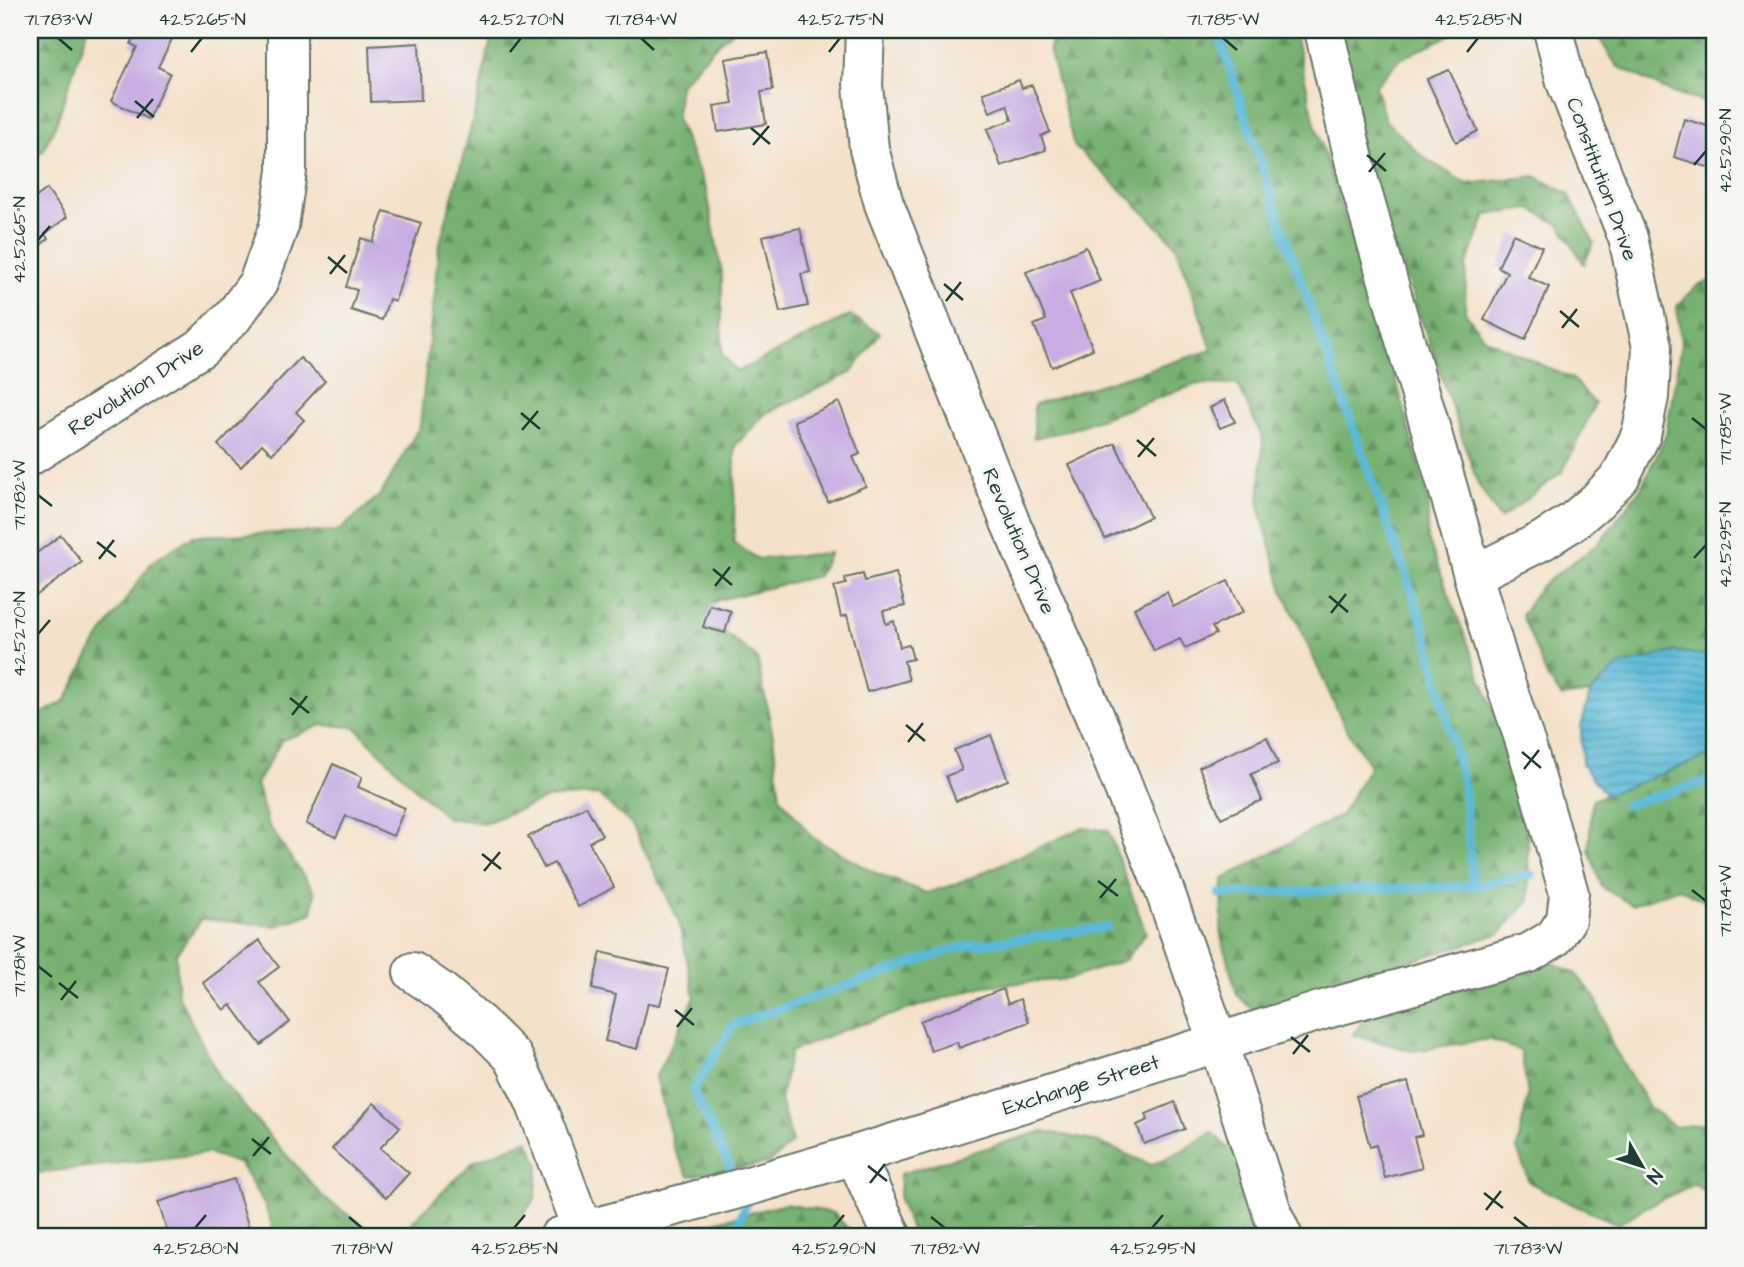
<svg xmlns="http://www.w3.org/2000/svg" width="1744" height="1267" viewBox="0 0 1744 1267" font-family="'Architects Daughter',sans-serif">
<defs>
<pattern id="forest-firs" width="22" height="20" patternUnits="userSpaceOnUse" patternTransform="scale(1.75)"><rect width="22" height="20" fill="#78b272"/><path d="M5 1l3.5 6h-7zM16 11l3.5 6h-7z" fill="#62925e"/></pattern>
<pattern id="water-rules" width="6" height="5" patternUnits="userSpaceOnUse" patternTransform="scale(1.75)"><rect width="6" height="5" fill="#5abad8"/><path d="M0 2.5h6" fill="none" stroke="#4a98b0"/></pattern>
</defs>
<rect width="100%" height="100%" fill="#f6f6f2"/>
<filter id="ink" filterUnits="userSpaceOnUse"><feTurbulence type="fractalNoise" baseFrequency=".0143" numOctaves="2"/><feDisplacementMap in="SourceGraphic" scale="14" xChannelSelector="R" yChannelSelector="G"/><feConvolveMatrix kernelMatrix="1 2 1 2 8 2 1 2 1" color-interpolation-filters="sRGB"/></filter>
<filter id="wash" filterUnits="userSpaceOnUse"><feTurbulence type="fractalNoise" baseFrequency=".00686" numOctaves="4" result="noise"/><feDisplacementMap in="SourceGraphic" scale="28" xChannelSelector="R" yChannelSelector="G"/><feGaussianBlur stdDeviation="1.57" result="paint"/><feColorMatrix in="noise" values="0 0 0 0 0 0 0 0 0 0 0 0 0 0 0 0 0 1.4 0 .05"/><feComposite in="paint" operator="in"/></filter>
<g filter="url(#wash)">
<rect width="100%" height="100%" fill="#f4e1c9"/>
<g fill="url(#forest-firs)" stroke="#4c7853" stroke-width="2">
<path d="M30,30H87L57,121L43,151L30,158Z"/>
<path d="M493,30H735L719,42L680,85L676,118L706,189L722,273V354L737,372L850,315L880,333L851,373L766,413L735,446L734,543L758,559L830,553L818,576L718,600L710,605L703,627L725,633L757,658L773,736L780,797L812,837L876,873L926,893L957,884L1082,828L1108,830L1146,933L1125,960L1069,979L983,986L840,1031L790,1052L780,1100L792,1143L769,1163L689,1176L674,1149L656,1076L695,997L678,919L632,825L598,795L548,798L485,823L447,818L412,785L355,727L322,725L282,740L256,784L268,824L315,893L312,913L277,926L202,919L176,954L178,995L220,1079L324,1198L369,1229L408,1226L474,1161L528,1140L539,1164L535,1199L509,1233L495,1237H276L265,1206L240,1164L208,1153L30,1174V720L66,700L95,644L152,562L193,536L339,531L381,494L420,426L439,247L475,112Z"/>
<path d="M1053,30H1294L1315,124L1395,375L1429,504L1427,537L1527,798L1529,901L1499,934L1253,1010L1237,995L1221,936L1223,879L1341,815L1370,766L1344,725L1283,591L1259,506L1263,439L1238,385L1197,384L1066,431L1034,438V405L1212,350L1176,245L1127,195L1074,146L1049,48Z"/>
<path d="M1332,30H1460L1400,59L1375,86L1385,120L1423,157L1467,184L1535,176L1569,194L1594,243L1584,264L1560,225L1531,209L1486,215L1466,267L1465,312L1484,338L1573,379L1595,404L1563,471L1500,519L1478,484L1432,349L1355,140Z"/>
<path d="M1595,30H1699L1714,34V105L1672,93L1617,66L1597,35Z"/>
<path d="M1714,280V656L1674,652L1620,666L1590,693L1562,697L1547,677L1522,615L1541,586L1599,543L1641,488L1666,435L1681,344L1677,306L1699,284Z"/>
<path d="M1714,754V906L1679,888L1632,905L1602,887L1589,850L1592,800Z"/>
<path d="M1550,962L1575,973L1595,996L1612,1045L1650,1108L1675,1127L1714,1123V1198L1694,1184L1650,1205L1618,1224L1574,1205L1529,1182L1517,1149L1528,1095L1521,1051L1489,1039L1413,1051L1353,1035L1366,1016Z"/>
<path d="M1043,1131L1098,1142L1151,1165L1181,1151L1212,1132L1238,1157L1253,1237H1134L1114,1232L1027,1224L992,1237H914L899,1199L900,1174Z"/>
<path d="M785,1204L834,1213L855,1237H653Z"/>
</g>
<path fill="url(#water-rules)" stroke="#3c7c86" stroke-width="2" d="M1674,652L1714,656V754L1606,795L1582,765L1581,727L1590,693L1619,666Z"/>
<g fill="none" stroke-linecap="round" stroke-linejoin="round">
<g stroke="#5abad8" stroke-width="9">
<path d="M1217,30L1283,230L1425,629L1464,787L1473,886"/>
<path d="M1626,805L1714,779"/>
<path d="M1219,894L1473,886L1532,875"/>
<path d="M736,1180L693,1090L733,1025L960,947L1107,927"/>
<path d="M732,1237L747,1202L745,1199"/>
</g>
</g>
<g id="blocks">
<g fill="#c7ade3">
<path d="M137,30H173L176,31L158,67L170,73L148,119L111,101L137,47L131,44Z"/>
<path d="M419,43L421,100L371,102L369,46Z"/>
<path d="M767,52L773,90L761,92L766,124L718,132L714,106L733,103L725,59Z"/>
<path d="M1449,70L1478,131L1456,142L1427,79Z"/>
<path d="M1019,80L1022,88L1032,85L1050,132L1041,136L1046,150L1001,166L987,129L1012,120L1007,105L990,112L983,93Z"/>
<path d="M1684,119L1714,128V169L1674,157Z"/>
<path d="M47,189L67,217L45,234L48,239L30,253V202Z"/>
<path d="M384,211L421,223L395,301L389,299L382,320L351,310L357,290L346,287L361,238L373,242Z"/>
<path d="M800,228L810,272L801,274L808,306L780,312L763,236Z"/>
<path d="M1513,234L1542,247L1528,277L1549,287L1525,340L1484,320L1507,272L1498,267Z"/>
<path d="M1086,247L1100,281L1070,293L1093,349L1052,367L1034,325L1046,320L1026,272Z"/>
<path d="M300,358L325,381L296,412L304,420L272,454L262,444L241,467L218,445Z"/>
<path d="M1225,400L1235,422L1220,428L1210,408Z"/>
<path d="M839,402L860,454L853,457L866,486L828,502L794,421Z"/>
<path d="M1115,443L1150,517L1105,539L1069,465Z"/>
<path d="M61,535L82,562L30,600V558Z"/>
<path d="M896,573L905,606L883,611L886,624L894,621L900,647L909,645L913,659L904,661L909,680L867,692L847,615L841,617L834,587L846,584L845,578L863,574L865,581Z"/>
<path d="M1228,581L1243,612L1212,627L1216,634L1185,648L1180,639L1154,651L1134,608L1167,592L1173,607Z"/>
<path d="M710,605L731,611L725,633L703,627Z"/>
<path d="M991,735L1008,780L956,801L946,776L962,770L954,750Z"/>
<path d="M1267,737L1278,763L1251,774L1262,800L1221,818L1199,767Z"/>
<path d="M333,764L362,777L358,787L405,808L393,836L346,816L336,837L306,824Z"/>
<path d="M586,806L602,835L589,842L614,887L578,907L554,863L544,868L528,837Z"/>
<path d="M259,940L279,967L259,982L290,1022L261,1045L231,1005L224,1010L203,983Z"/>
<path d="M601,952L669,969L660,1005L648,1003L637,1049L605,1041L616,995L592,989Z"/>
<path d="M1003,989L1008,1004L1020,999L1029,1022L959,1048L957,1042L931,1051L920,1021Z"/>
<path d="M1408,1082L1422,1135L1414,1137L1422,1168L1385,1178L1376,1145L1370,1147L1356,1096Z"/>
<path d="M1175,1102L1185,1129L1144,1144L1137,1125L1148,1120L1146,1114Z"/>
<path d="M374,1103L400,1127L380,1148L409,1173L386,1198L332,1149Z"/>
<path d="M234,1179L251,1235L243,1237H169L158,1202Z"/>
</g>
</g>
</g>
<g filter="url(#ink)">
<use href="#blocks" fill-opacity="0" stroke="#6a7668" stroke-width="2"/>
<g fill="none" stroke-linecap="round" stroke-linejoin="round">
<defs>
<g id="minor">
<path d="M865,30L863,85L869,149L884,204L1010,522L1102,733L1164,889L1218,1042L1273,1215L1283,1237"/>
<path d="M1324,30L1359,181L1473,575"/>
<path d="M30,456L201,348L233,317L258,283L279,226L287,171V30"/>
<path d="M413,972L442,992L480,1024L513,1057L535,1102L583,1230"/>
<path d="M855,1155L892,1237"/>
<path d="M559,1237L731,1191L855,1155L1323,1010L1529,953L1554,938L1566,920L1569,893L1528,751L1499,663L1473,575L1542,541L1572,522L1597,501L1620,477L1641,435L1649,397L1652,347L1628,238L1566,82L1553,30"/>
</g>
</defs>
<use href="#minor" stroke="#6a7668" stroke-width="42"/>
<use href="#minor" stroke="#fff" stroke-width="38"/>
</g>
</g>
<path fill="none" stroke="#1f3d34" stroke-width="2.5" d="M58,38L72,50M641,38L654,50M1223,38L1237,50M191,52L202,38M510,52L521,38M829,52L840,38M1467,52L1478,38M135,101L154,117M137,118L153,99M751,128L770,144M753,145L769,126M1367,155L1386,171M1694,165L1706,151M1369,172L1385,153M38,240L50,226M328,257L347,273M330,274L345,255M944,284L963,300M946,301L961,282M1560,311L1579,327M1562,328L1577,309M521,413L540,429M1692,418L1706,429M522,430L538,411M1137,440L1156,456M1138,457L1154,438M38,495L52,506M97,542L116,557M1694,558L1706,545M99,559L114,540M713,569L732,585M715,586L730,567M1329,596L1348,612M1331,613L1346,594M38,634L50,620M290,698L309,713M292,715L307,696M906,725L925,741M908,742L923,723M1522,752L1541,768M1524,769L1539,750M482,854L501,869M484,871L500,852M1098,881L1118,896M1692,890L1706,901M1100,898L1116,879M38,966L52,977M59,983L78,998M61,1000L76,981M675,1010L694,1025M677,1027L692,1008M1291,1037L1310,1052M1293,1054L1308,1035M252,1139L271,1154M253,1156L269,1137M868,1166L887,1181M870,1183L885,1164M1484,1193L1503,1208M1486,1210L1501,1191M349,1217L362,1228M931,1217L945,1228M1514,1217L1528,1228M195,1228L206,1215M514,1228L525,1215M833,1228L844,1215M1152,1228L1163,1215"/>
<g text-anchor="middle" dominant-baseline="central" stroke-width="6" stroke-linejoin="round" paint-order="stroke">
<g font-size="21" fill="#1f3d34" stroke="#f6f6f2">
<text transform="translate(1602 179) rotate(70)">Constitution Drive</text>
<text transform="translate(136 388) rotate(-33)">Revolution Drive</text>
<text transform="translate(1019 541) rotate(67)">Revolution Drive</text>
<text transform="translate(1081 1085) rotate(-17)">Exchange Street</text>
</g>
</g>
<rect width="1744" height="1267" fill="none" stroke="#f6f6f2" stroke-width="77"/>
<g transform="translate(1642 1166) rotate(129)" stroke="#f6f6f2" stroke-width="5" paint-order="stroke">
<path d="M0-5L12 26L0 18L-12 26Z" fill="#1f3d34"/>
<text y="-10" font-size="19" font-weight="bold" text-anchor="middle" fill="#1f3d34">N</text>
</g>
<rect x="38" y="38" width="1668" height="1190" fill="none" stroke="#1f3d34" stroke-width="2.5"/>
<g font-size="18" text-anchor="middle" fill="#1f3d34">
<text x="58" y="25">71.783°W</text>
<text x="202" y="25">42.5265°N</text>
<text x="521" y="25">42.5270°N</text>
<text x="641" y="25">71.784°W</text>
<text x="840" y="25">42.5275°N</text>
<text x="1223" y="25">71.785°W</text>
<text x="1478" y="25">42.5285°N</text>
<text transform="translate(1725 151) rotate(-90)" y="6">42.5290°N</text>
<text transform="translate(19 240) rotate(-90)" y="6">42.5265°N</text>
<text transform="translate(1725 429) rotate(-90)" y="6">71.785°W</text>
<text transform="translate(19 495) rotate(-90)" y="6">71.782°W</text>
<text transform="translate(1725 545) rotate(-90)" y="6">42.5295°N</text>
<text transform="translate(19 634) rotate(-90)" y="6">42.5270°N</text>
<text transform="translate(1725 901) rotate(-90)" y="6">71.784°W</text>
<text transform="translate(19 966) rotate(-90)" y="6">71.781°W</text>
<text x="195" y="1254">42.5280°N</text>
<text x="362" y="1254">71.781°W</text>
<text x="514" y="1254">42.5285°N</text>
<text x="833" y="1254">42.5290°N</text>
<text x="945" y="1254">71.782°W</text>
<text x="1152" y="1254">42.5295°N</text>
<text x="1528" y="1254">71.783°W</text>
</g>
</svg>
